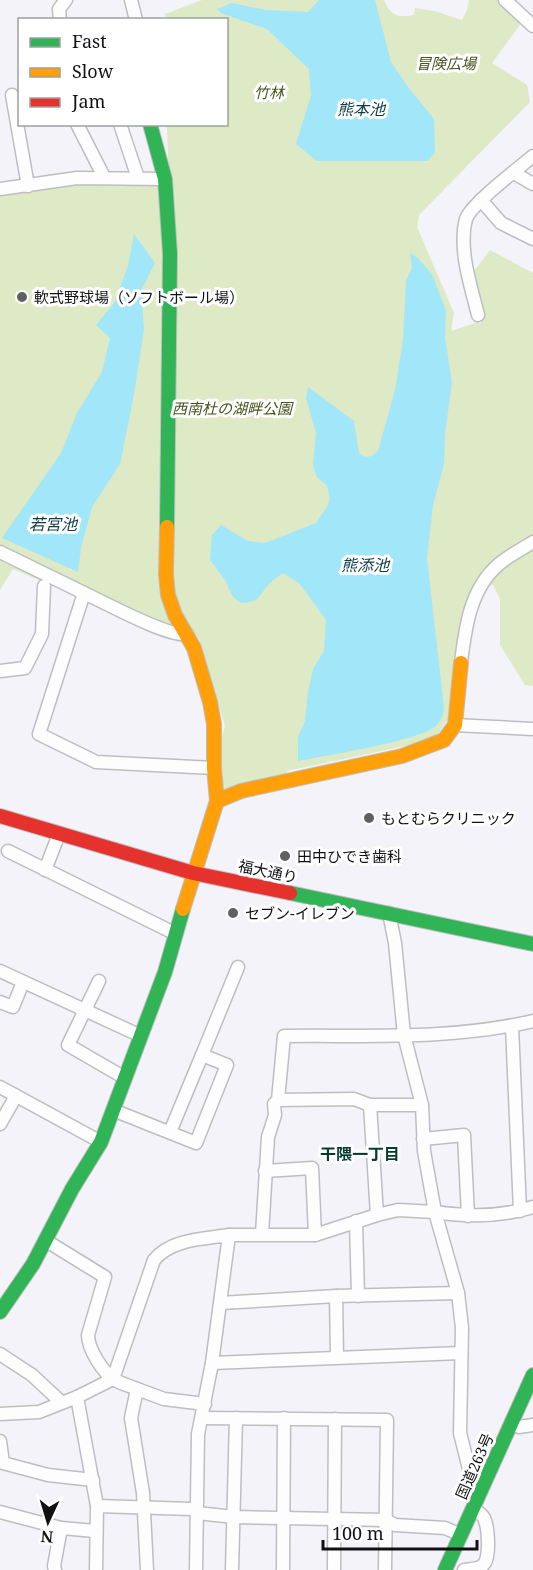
<svg xmlns="http://www.w3.org/2000/svg" width="533" height="1570" viewBox="0 0 533 1570" font-family="'Noto Serif','Noto Sans JP',serif">
<rect width="100%" height="100%" fill="#f3f3f9"/>
<path fill="#dee9c5" d="M202,0H384C391,16 397,18 414,15L415,8L434,11L462,20L467,10L469,0H500L522,22L492,63L527,85L530,102L419,215L417,227L454,313L451,331L478,322L480,325L482,320L472,274L490,250L533,273V686L525,685L500,645V599L493,585L474,588L449,718L437,735L419,743L287,771V776L257,795L221,789V739L225,726L199,639L171,636L13,569L0,590V193L101,179L169,183L167,125L226,124V20L166,19L165,14Z"/>
<g fill="#a1e6f9">
<path d="M319,0H375L391,62L408,87L434,119L435,152L428,161H317L296,144L311,96L309,69L267,29L221,13L217,9L232,3L266,10L308,12Z"/>
<path d="M134,234L155,263L141,291L144,329L134,394L120,464L92,507L81,548L78,572L2,538L61,453L77,413L102,372L110,338L96,325L114,303L128,266Z"/>
<path d="M410,253L418,258L432,274L446,311L445,337L452,383L445,433L444,464L433,505L427,558L444,708C443,714 442,720 437,725C424,740 323,756 298,761V737L305,721L308,692L313,669L324,651L326,620L299,583L283,573C279,576 274,579 271,582C258,595 262,602 241,603L233,597L225,580L210,560L212,535L221,525L248,541L265,543L316,523L327,507L330,498L327,486L316,476L313,465L316,433L306,398L308,387L354,421L359,453L366,457L372,456L378,451L395,390L403,340L406,281L412,268Z"/>
</g>
<g fill="none" stroke-linecap="round" stroke-linejoin="round">
<defs>
<g id="street">
<path d="M131,0L136,20"/>
<path d="M505,0L533,26"/>
<path d="M60,20L59,9L66,0"/>
<path d="M12,95L28,186"/>
<path d="M77,124L104,177"/>
<path d="M120,124L138,178"/>
<path d="M514,173L533,184"/>
<path d="M0,189L77,178L165,179"/>
<path d="M481,200L501,223L533,239"/>
<path d="M478,315C471,287 458,248 466,219C471,204 519,168 533,156"/>
<path d="M0,552L84,593"/>
<path d="M187,634C169,638 104,602 84,593L39,734L96,762L214,768"/>
<path d="M461,663C465,629 470,589 498,565C508,556 522,549 533,542"/>
<path d="M0,671L25,668L42,634L44,586"/>
<path d="M455,725L533,729"/>
<path d="M8,851L176,934"/>
<path d="M45,870L59,834"/>
<path d="M0,971L141,1036"/>
<path d="M99,981L68,1045L125,1078"/>
<path d="M0,1002L13,1007L23,982"/>
<path d="M512,1026L520,1211"/>
<path d="M202,1055L238,967"/>
<path d="M0,1087L101,1142"/>
<path d="M278,1100L354,1099L370,1105H422"/>
<path d="M370,1105L377,1215"/>
<path d="M113,1110L196,1143L227,1065L202,1055L170,1132"/>
<path d="M0,1124L16,1096"/>
<path d="M423,1139L464,1135L468,1216"/>
<path d="M265,1171L312,1168L315,1235"/>
<path d="M356,1221L358,1296"/>
<path d="M262,1234L268,1137L275,1115L274,1104L278,1100L284,1036C367,1035 452,1040 533,1021"/>
<path d="M229,1235H315L377,1215L398,1210L435,1212L424,1151L422,1105L404,1035L395,943L389,913"/>
<path d="M45,1240L105,1277L88,1335C88,1349 103,1373 115,1380C122,1384 130,1386 137,1389L131,1418L143,1493L147,1570"/>
<path d="M336,1296L337,1357"/>
<path d="M221,1303L336,1296L458,1293"/>
<path d="M0,1354L32,1375L61,1402"/>
<path d="M212,1363L461,1353"/>
<path d="M137,1389L164,1399L205,1404"/>
<path d="M77,1397L97,1506"/>
<path d="M0,1414L39,1412L77,1397L113,1379L154,1260C171,1239 204,1239 229,1235L212,1363L198,1434L196,1570"/>
<path d="M202,1418L387,1420L385,1570"/>
<path d="M511,1423L519,1427L533,1425"/>
<path d="M0,1441L3,1463L48,1475L93,1480"/>
<path d="M483,1486L470,1473L460,1433L462,1328L458,1293L435,1212C468,1217 501,1217 533,1207"/>
<path d="M0,1512L61,1528L95,1531"/>
<path d="M55,1570L54,1566L61,1528"/>
<path d="M96,1570L97,1506L192,1509L197,1513L234,1517L386,1520L395,1525L445,1528L461,1535"/>
<path d="M232,1570L236,1418"/>
<path d="M283,1570L284,1418"/>
<path d="M334,1570L335,1419"/>
<path d="M464,1570C469,1569 479,1569 483,1565C491,1559 488,1526 484,1518C481,1513 477,1511 473,1508"/>
</g>
<g id="fast">
<path d="M150,124L165,179L170,254L167,527"/>
<path d="M290,893L533,944"/>
<path d="M0,1312L33,1264L72,1189L101,1142L165,972L183,909"/>
<path d="M445,1570L533,1375"/>
</g>
<g id="slow">
<path d="M167,527L166,575L168,595L175,615L194,648L210,702L214,724V768L217,801L183,909"/>
<path d="M217,801L241,791L402,756L444,740L455,725L461,663"/>
</g>
<path id="jam" d="M0,816L193,873L290,893"/>
</defs>
<use href="#street" stroke="#bebec2" stroke-width="15"/>
<use href="#fast" stroke="#bebec2" stroke-width="16"/>
<use href="#slow" stroke="#bebec2" stroke-width="16"/>
<use href="#jam" stroke="#bebec2" stroke-width="16"/>
<use href="#street" stroke="#fdfdfe" stroke-width="12"/>
<use href="#fast" stroke="#30b455" stroke-width="14"/>
<use href="#slow" stroke="#ff9f0a" stroke-width="14"/>
<use href="#jam" stroke="#e5322d" stroke-width="14"/>
</g>
<g fill="#5f6064" stroke="#fff" stroke-width="2">
<circle cx="22" cy="297" r="6"/>
<circle cx="369" cy="818" r="6"/>
<circle cx="285" cy="856" r="6"/>
<circle cx="233" cy="913" r="6"/>
</g>
<g text-anchor="middle" dominant-baseline="central" stroke-width="6" stroke-linejoin="round" paint-order="stroke">
<g font-size="15" font-style="italic" fill="#47531e" stroke="#fff">
<text x="446" y="63">冒険広場</text>
<text x="269" y="92">竹林</text>
<text x="232" y="408">西南杜の湖畔公園</text>
</g>
<g font-size="15" fill="#101114" stroke="#fff" text-anchor="start">
<text x="34" y="297">軟式野球場（ソフトボール場）</text>
<text x="381" y="818">もとむらクリニック</text>
<text x="297" y="856">田中ひでき歯科</text>
<text x="245" y="913">セブン-イレブン</text>
</g>
<g font-size="15" fill="#101114" stroke="#fff">
<text transform="translate(268 871) rotate(12)">福大通り</text>
<text transform="translate(474 1466) rotate(-66)">国道263号</text>
</g>
<g font-size="16" font-style="italic" fill="#0f3d47" stroke="#fff">
<text x="361" y="109">熊本池</text>
<text x="53" y="524">若宮池</text>
<text x="365" y="565">熊添池</text>
</g>
<g font-size="16" font-weight="bold" fill="#043b2c" stroke="#fff">
<text x="360" y="1154">干隈一丁目</text>
</g>
</g>
<rect x="18" y="18" width="210" height="108" fill="#ffffff" stroke="#9fa0a1" stroke-width="1.5"/>
<rect x="30" y="38" width="30" height="9" fill="#30b455" stroke="#9fa0a1" stroke-width="1.5"/>
<text x="72" y="48" font-size="18" fill="#101114">Fast</text>
<rect x="30" y="68" width="30" height="9" fill="#ff9f0a" stroke="#9fa0a1" stroke-width="1.5"/>
<text x="72" y="78" font-size="18" fill="#101114">Slow</text>
<rect x="30" y="98" width="30" height="9" fill="#e5322d" stroke="#9fa0a1" stroke-width="1.5"/>
<text x="72" y="108" font-size="18" fill="#101114">Jam</text>
<g transform="translate(48 1522) rotate(184)" stroke="#ffffff" stroke-width="4.5" paint-order="stroke">
<path d="M0-4.5L10 22L0 15L-10 22Z" fill="#101114"/>
<text y="-9" font-size="16" font-weight="bold" text-anchor="middle" fill="#101114">N</text>
</g>
<path d="M323 1540v9h154v-9" fill="none" stroke="#101114" stroke-width="3"/>
<text x="332" y="1540" font-size="18" fill="#101114" stroke="#ffffff" stroke-width="4.5" paint-order="stroke">100 m</text>
</svg>
